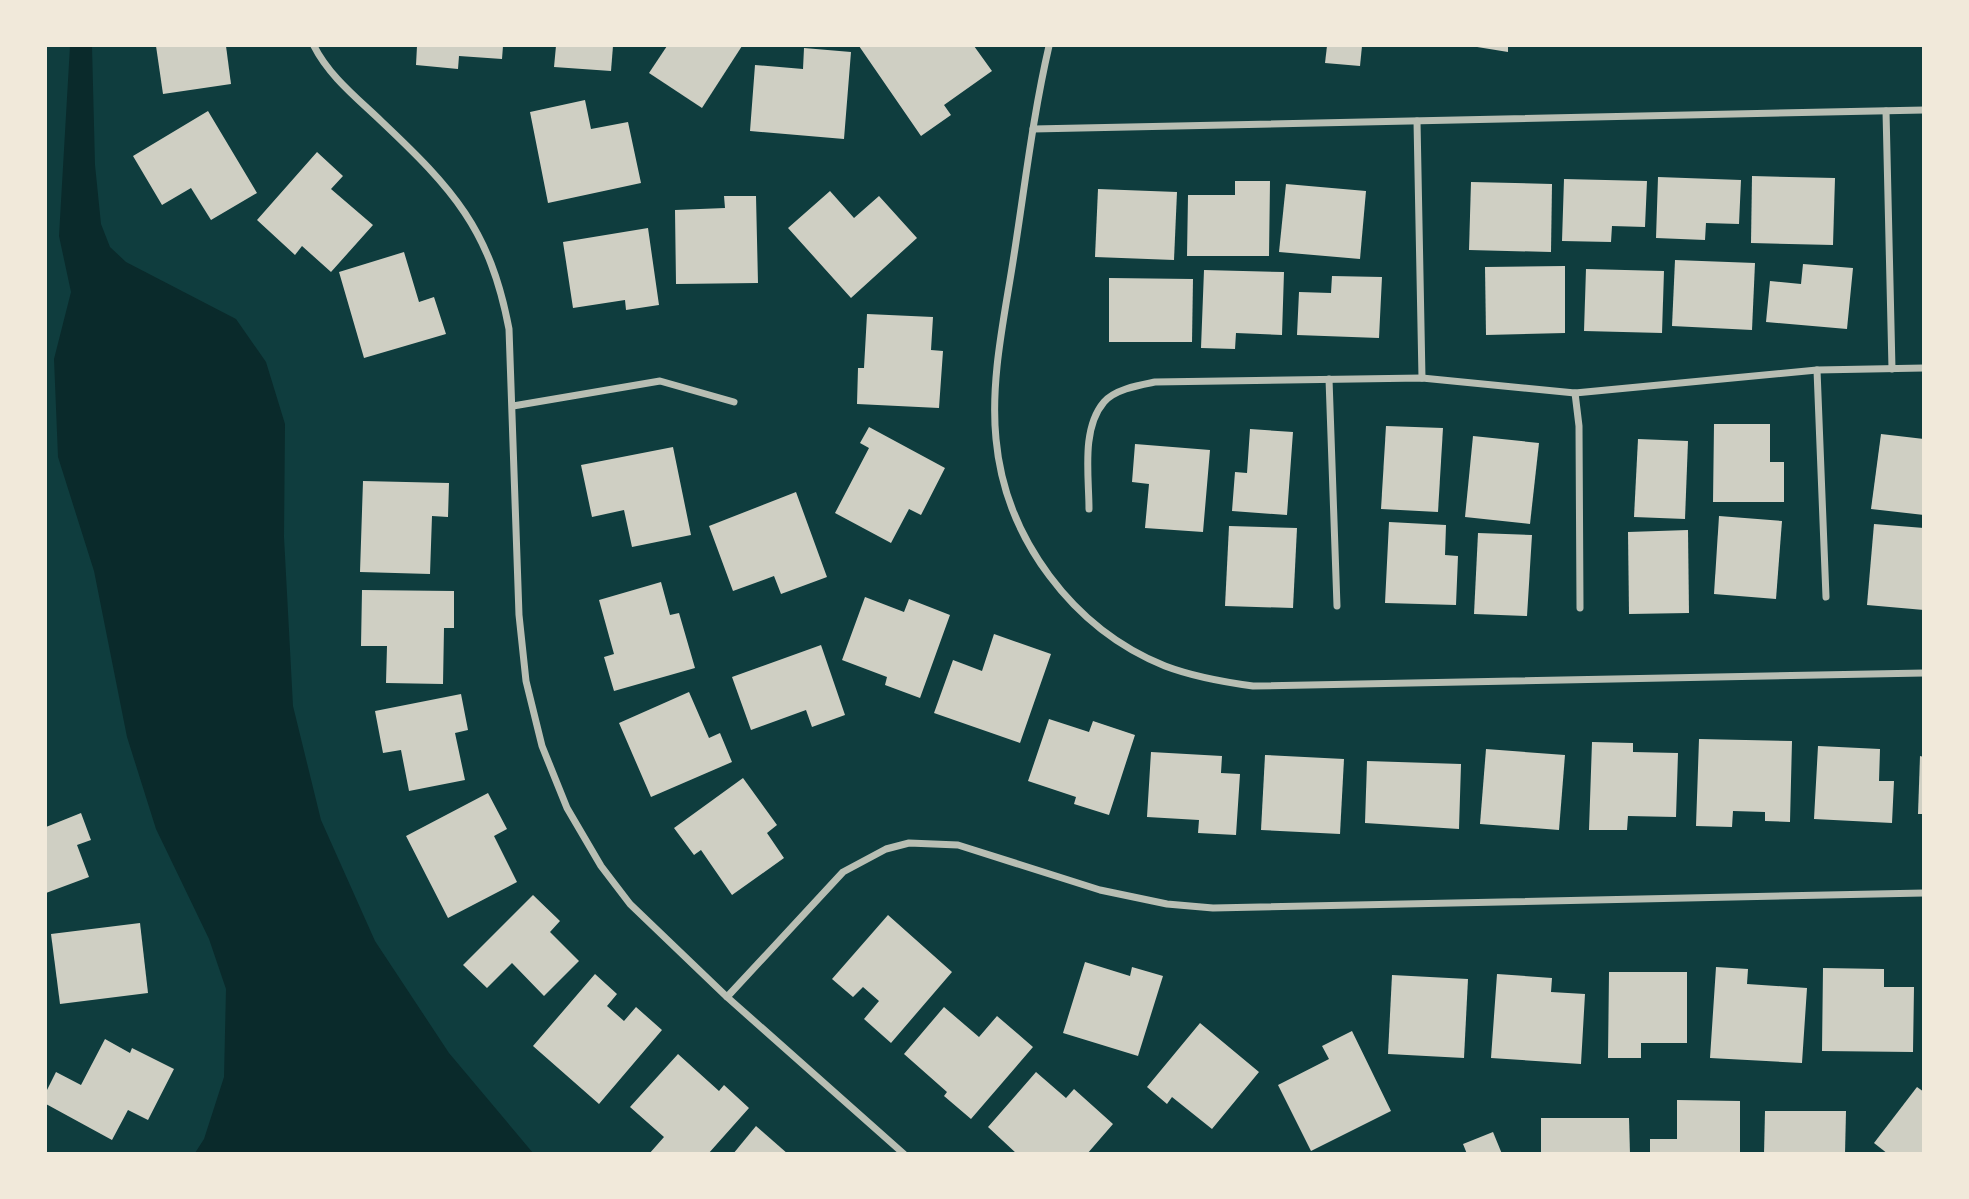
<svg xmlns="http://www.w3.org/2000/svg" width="1969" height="1199" viewBox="0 0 1969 1199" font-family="'Space Grotesk',sans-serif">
<rect width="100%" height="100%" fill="#0f3d3e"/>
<path fill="#0a2a2b" d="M70,46H92L95,165L101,224L110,247L126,262L236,319L266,362L285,424L284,537L293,706L321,820L375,941L449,1053L533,1153H195L204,1139L224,1077L226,989L209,939L156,829L127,737L94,571L58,457L54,359L71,292L59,236Z"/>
<g fill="#cfcfc3">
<path d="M156,46H226L231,84L163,94Z"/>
<path d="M417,46H503L502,59L459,56L458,69L416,65Z"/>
<path d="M556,46H613L611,71L554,67Z"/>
<path d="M667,46H742L702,108L649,73Z"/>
<path d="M859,46H974L992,71L944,105L951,115L921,136Z"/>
<path d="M1327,46H1362L1360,66L1325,63Z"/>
<path d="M1471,46H1508V52Z"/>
<path d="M804,48L851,52L844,139L750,131L755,65L803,69Z"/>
<path d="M585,100L591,129L628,122L641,183L548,203L530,112Z"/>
<path d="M208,111L257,193L211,220L191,188L162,205L133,156Z"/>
<path d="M317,152L343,176L331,189L373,225L331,272L302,246L295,255L257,220Z"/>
<path d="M1752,176L1835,178L1833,245L1751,243Z"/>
<path d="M1658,177L1741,180L1739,224L1706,223L1705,240L1656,238Z"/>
<path d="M1564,179L1647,181L1645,227L1612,226L1611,242L1562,241Z"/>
<path d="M1235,181H1270L1269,256H1187L1188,195H1235Z"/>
<path d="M1471,182L1552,184L1551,252L1469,250Z"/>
<path d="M1286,184L1366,191L1360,259L1279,252Z"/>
<path d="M1098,189L1177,192L1174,260L1095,257Z"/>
<path d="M830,191L854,218L879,196L917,238L851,298L788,228Z"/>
<path d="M724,196H756L758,283L676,284L675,210L725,208Z"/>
<path d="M648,228L659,305L626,310L625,300L573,308L563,242Z"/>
<path d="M404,252L419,302L434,297L446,334L364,358L339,272Z"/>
<path d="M1675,260L1755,263L1752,330L1672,326Z"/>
<path d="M1803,264L1853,268L1847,329L1766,322L1770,281L1801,284Z"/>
<path d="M1565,266V333L1486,335L1485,267Z"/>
<path d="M1586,269L1664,271L1662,333L1584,331Z"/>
<path d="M1204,270L1284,272L1282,335L1236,333L1235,349L1201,348Z"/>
<path d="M1332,276L1382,277L1379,338L1297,335L1299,292L1331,293Z"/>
<path d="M1109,278L1193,279L1192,342H1109Z"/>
<path d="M867,314L933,317L931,350L943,351L939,408L857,404L858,368H864Z"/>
<path d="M1714,424H1770V462H1784V502H1713Z"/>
<path d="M1386,426L1443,428L1438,512L1381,509Z"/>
<path d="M869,427L945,468L921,515L909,509L891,543L835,513L869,448L860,443Z"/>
<path d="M1250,429L1293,432L1287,515L1232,511L1235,472L1247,473Z"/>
<path d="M1881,434L1924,439V515L1871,509Z"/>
<path d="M1473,436L1539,443L1530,524L1465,517Z"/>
<path d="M1638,439L1688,441L1685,519L1634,517Z"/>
<path d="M1135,444L1210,450L1203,532L1145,528L1149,484L1132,482Z"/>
<path d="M673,447L691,535L632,547L624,510L592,517L581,465Z"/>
<path d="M363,481L449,483L448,517L432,516L430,574L360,572Z"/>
<path d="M796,492L827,577L781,594L774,576L733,591L709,526Z"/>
<path d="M1719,516L1782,521L1776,599L1714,594Z"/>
<path d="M1389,522L1446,525L1445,555L1458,556L1456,605L1385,603Z"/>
<path d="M1874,524L1924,528V610L1867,605Z"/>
<path d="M1229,526L1297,528L1293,608L1225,606Z"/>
<path d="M1688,530L1689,613L1629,614L1628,532Z"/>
<path d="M1478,533L1532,535L1527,616L1474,614Z"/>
<path d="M661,582L670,615L679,613L695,668L614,691L604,657L614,654L599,600Z"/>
<path d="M362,590L454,591V628H444L443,684L386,683L387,646H361Z"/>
<path d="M865,597L904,612L909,599L950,615L920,698L885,685L887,677L842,660Z"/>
<path d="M994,634L1051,654L1020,743L934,713L953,660L982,671Z"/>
<path d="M821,645L845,715L812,727L806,710L751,730L732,677Z"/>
<path d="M689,692L709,738L720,733L732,762L651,797L619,723Z"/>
<path d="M461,694L468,730L455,733L465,780L409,791L401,750L383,753L375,711Z"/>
<path d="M1049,719L1089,732L1093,721L1135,735L1109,815L1074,804L1076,797L1028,781Z"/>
<path d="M1699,739L1792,741L1790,822L1765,821V812L1733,811L1732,827L1696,826Z"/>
<path d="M1592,742L1633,743V752L1678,753L1676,817L1628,816L1627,830H1589Z"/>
<path d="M1818,746L1880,749L1879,781H1894L1892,823L1814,819Z"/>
<path d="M1486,749L1565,755L1559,830L1480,824Z"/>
<path d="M1151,752L1222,756L1221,773L1240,774L1236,835L1198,833L1199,820L1147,817Z"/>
<path d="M1265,755L1344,759L1340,834L1261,830Z"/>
<path d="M1920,756L1924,757V814H1918Z"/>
<path d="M1367,761L1461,764L1459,829L1365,823Z"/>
<path d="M743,778L777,825L767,833L784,858L732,895L701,850L694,855L674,828Z"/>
<path d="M488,793L507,829L494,836L517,882L448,918L406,836Z"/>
<path d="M81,813L91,840L77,845L89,877L46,893V827Z"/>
<path d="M533,895L560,921L550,932L579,961L544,996L512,963L487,988L463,965Z"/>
<path d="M888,915L952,972L891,1043L864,1019L879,1001L863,987L853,997L832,979Z"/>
<path d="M140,923L148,993L60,1004L51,934Z"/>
<path d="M1085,962L1130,976L1132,967L1163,976L1138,1056L1063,1033Z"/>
<path d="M1716,967L1748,969L1747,984L1807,988L1802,1063L1710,1058Z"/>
<path d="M1823,968L1884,969V987H1914L1913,1052L1822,1051Z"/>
<path d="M1609,972H1687V1043H1641V1058H1608Z"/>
<path d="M595,974L617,994L607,1006L624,1021L636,1007L662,1030L599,1104L533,1046Z"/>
<path d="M1497,974L1552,978L1551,992L1585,994L1581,1064L1491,1058Z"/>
<path d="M1392,975L1468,979L1464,1058L1388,1054Z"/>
<path d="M944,1007L979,1037L997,1016L1033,1047L971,1119L944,1096L947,1092L904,1054Z"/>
<path d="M1200,1023L1259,1072L1212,1129L1172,1097L1167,1104L1147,1087Z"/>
<path d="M1352,1031L1391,1111L1311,1151L1278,1085L1329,1059L1322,1046Z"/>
<path d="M105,1039L130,1053L132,1048L174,1069L148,1120L128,1110L112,1140L46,1104V1092L56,1072L81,1085Z"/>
<path d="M678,1054L719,1091L724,1085L749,1108L708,1154H649L664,1137L630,1107Z"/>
<path d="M1036,1072L1066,1098L1074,1089L1113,1124L1087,1154H1017L988,1127Z"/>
<path d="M1917,1087L1924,1092V1154H1888L1874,1143Z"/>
<path d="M1677,1100L1740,1101V1154H1650V1139H1677Z"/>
<path d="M1765,1111H1846L1845,1154H1764Z"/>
<path d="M1541,1118H1629L1630,1154H1541Z"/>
<path d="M756,1126L788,1154H733Z"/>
<path d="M1493,1132L1502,1154H1467L1463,1144Z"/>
</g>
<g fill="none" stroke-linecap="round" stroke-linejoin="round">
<g stroke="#b8beb3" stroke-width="7">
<path d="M314,46C329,76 357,98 381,121C453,189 490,229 509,329L519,615L526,681L542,746L567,808L601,866L630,904L727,997L904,1154"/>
<path d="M1049,46C1033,115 1025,185 1014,255C1005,315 990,378 996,439C1005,538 1073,629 1165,666C1194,677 1223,682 1253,686L1924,673"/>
<path d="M1886,111L1892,369"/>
<path d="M1417,121L1422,378"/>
<path d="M1033,129L1924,110"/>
<path d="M1817,370L1826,597"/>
<path d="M1329,379L1337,606"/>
<path d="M1575,393L1579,426L1580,608"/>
<path d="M513,406L660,381L734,402"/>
<path d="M1089,509C1089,476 1081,429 1104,402C1115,389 1140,385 1155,382L1422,378L1575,393L1817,370L1924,368"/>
<path d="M727,997L843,872L886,849L909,843L958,845L1100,890L1167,904L1213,908L1924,893"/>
</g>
</g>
<rect width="1969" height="1199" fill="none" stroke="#f1e9da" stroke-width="94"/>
</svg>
